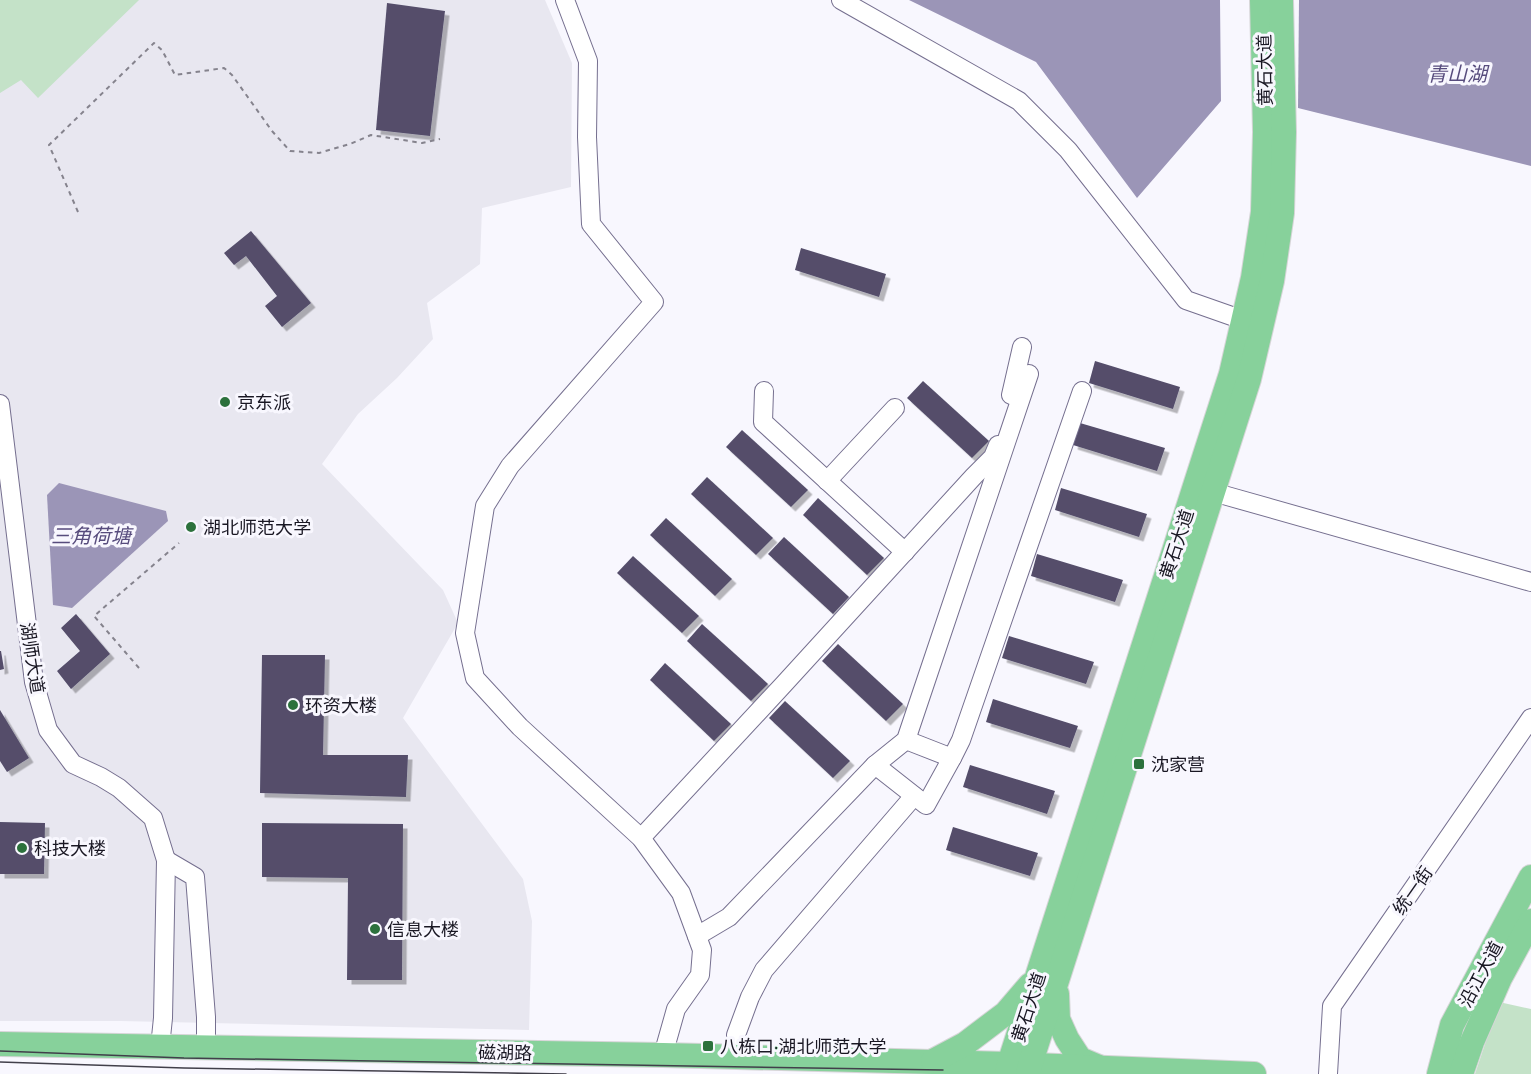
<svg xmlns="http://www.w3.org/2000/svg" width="1531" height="1074" viewBox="0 0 1531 1074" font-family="'Exo 2','Noto Sans SC',sans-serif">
<defs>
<filter id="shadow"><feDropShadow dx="4.5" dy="4.5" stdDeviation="0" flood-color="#0004"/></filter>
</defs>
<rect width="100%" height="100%" fill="#f8f7fe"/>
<path fill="#e8e7f0" d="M0,0H545L572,63L571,187L482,208L480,264L427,303L433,339L397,378L358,414L322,464L443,590L458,623L403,718L523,879L532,921L529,1030L120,1021H0Z"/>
<g fill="#c4e2c8">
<path d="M0,0H139L38,98L21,80L0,93Z"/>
<path d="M1499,1002L1531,1009V1074H1475Z"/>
</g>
<g fill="#9b95b7">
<path d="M909,0H1220L1221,101L1137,198L1036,62Z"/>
<path d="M1299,0H1531V166L1298,108Z"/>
<path d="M59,483L166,511L168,521L72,608L53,605L47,495Z"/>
</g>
<g fill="#544e6b" filter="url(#shadow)">
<path d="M387,3L445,11L430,136L376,130Z"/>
<path d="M251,231L311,303L282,327L265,306L277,296L246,256L234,265L224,253Z"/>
<path d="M801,248L886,274L879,297L795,270Z"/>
<path d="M1095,361L1180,387L1173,409L1089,383Z"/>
<path d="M923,381L989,441L972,458L907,398Z"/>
<path d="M1080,423L1165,448L1157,471L1073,445Z"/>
<path d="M742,430L808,490L791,507L726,447Z"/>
<path d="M707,477L773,538L756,555L691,494Z"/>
<path d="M1061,488L1147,514L1139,537L1055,510Z"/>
<path d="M818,498L884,558L867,575L803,515Z"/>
<path d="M666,518L732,579L715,596L650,535Z"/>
<path d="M784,537L849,597L833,614L768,554Z"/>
<path d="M1037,554L1123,580L1115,602L1031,576Z"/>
<path d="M633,556L699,616L682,633L617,573Z"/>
<path d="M76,614L110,654L71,689L57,671L80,651L61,628Z"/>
<path d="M702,624L768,684L751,701L687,641Z"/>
<path d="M1009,636L1094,662L1086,684L1002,658Z"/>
<path d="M838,644L903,704L886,721L822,661Z"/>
<path d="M0,651H1L4,669L0,670Z"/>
<path d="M262,655H325L323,755H408L406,797L260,793Z"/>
<path d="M665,663L731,724L714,741L650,680Z"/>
<path d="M993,699L1078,726L1070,748L986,722Z"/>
<path d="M785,701L850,761L833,778L769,718Z"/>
<path d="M0,710L29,758L7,772L0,761Z"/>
<path d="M970,765L1055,791L1047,814L963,787Z"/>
<path d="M0,822L45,823L44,874H0Z"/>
<path d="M262,823L403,824L402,980H347L348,878L262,877Z"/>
<path d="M953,827L1038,853L1030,876L946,850Z"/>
</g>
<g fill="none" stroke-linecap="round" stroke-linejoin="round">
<defs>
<g id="minor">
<path d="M565,0L588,61L587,137L591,224L654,302L510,466L485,506L465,633L475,678L520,727L641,838L681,893L702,950L700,975L676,1009L663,1055"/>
<path d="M841,0L1019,101L1068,150L1186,300L1243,320L1254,322"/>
<path d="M764,391L763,422L905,552"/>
<path d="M1011,395L1022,347"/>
<path d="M0,404L34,682L48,730L73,764L101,777L119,788L153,818L166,860L163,1018L160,1047"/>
<path d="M827,481L895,408"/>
<path d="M1213,492L1531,582"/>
<path d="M952,758L961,740L1082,391"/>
<path d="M875,765L926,805L952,758L906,740"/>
<path d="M641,838L784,684L974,476L993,457L998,445"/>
<path d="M166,860L195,877L206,1017V1047"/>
<path d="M697,936L729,917L875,765L906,740L1029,374"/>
<path d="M738,1057L736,1035L750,997L764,970L914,796"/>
<path d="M1328,1074L1332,1006L1531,718"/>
</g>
<g id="major">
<path d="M1057,994L1058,1019L1067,1039L1080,1059L1099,1067"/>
<path d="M0,1044L663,1055L1009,1064L1254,1074"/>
<path d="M933,1061L965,1044L1006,1013L1030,985"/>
<path d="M1007,1074L1009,1064L1231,374L1253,278L1263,212L1265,132L1262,0"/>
<path d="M1028,1074L1030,1065L1249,379L1272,281L1282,213L1284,132L1281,0"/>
<path d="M1439,1074L1452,1025L1531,877"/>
<path d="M1461,1074L1472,1042L1500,978L1531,921"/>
</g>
</defs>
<use href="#minor" stroke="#756f8f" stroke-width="20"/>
<use href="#major" stroke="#d6d5d7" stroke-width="26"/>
<g stroke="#85838d" stroke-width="2" stroke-dasharray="4.5 4.5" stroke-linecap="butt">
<path d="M78,212L49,145L154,43L162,50L175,75L224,68L232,75L272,131L290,151L319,153L350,144L371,135L422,143L440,139"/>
<path d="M139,668L94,616L179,543"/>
</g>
<use href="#minor" stroke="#fff" stroke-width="18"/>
<use href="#major" stroke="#87d19b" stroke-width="24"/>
<g stroke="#413f4a" stroke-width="1.5">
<path d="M0,1051L184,1058L943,1070"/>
<path d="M0,1062L184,1068L566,1074"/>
</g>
</g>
<g fill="#2c713c" stroke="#f8f7fe" stroke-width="2">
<circle cx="225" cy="402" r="6"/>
<circle cx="191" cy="527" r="6"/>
<circle cx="293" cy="705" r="6"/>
<rect x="1133" y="758" width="12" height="12" rx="3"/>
<circle cx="22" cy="848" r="6"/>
<circle cx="375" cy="929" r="6"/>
<rect x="702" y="1040" width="12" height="12" rx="3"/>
</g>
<g text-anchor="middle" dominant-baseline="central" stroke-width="6" stroke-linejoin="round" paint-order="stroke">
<g font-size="18" fill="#191723" stroke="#f8f7fe">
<text transform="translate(1264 70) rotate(-91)">黄石大道</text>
<text transform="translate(1176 544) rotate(-72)">黄石大道</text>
<text transform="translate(33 658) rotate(81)">湖师大道</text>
<text transform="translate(1412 890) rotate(-55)">统一街</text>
<text transform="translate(1480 974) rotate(-62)">沿江大道</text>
<text transform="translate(1028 1007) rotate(-72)">黄石大道</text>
<text transform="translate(505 1052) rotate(1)">磁湖路</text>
</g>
<g font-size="18" fill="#191723" stroke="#f8f7fe" text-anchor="start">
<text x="237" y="402">京东派</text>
<text x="203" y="527">湖北师范大学</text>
<text x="305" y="705">环资大楼</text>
<text x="1151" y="764">沈家营</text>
<text x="34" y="848">科技大楼</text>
<text x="387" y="929">信息大楼</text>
<text x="720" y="1046">八栋口·湖北师范大学</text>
</g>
<g font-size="20" font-style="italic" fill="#574c7d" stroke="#f8f7fe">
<text x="1457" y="73">青山湖</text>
<text x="91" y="535">三角荷塘</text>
</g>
</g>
</svg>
